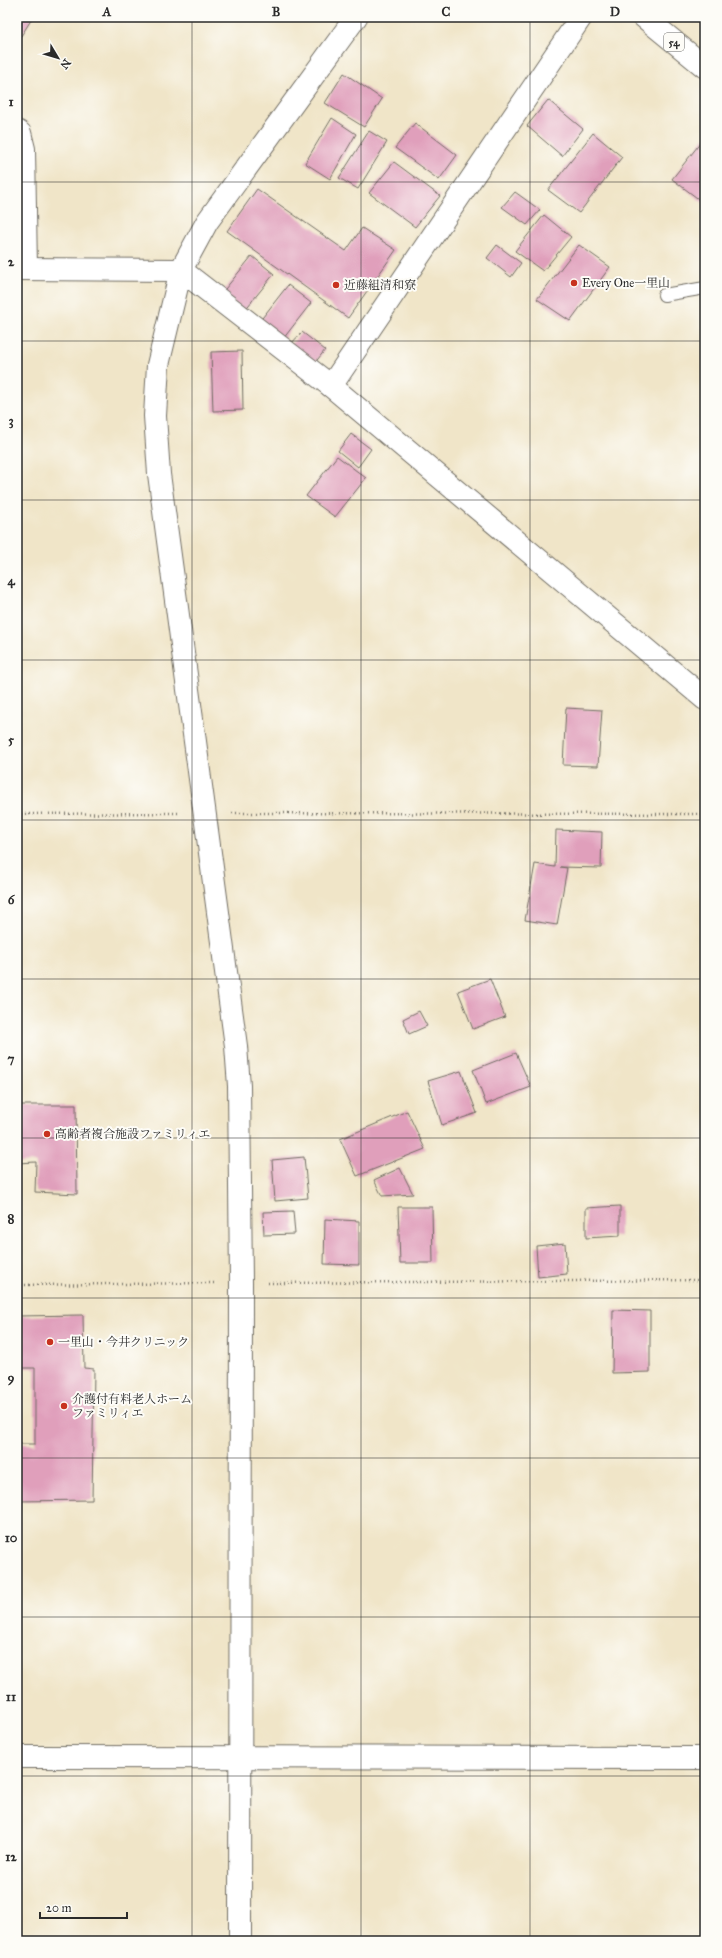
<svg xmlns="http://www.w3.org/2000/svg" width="722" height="1958" viewBox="0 0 722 1958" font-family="'IM FELL Great Primer','Noto Serif JP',serif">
<rect width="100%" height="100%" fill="#fdfcf7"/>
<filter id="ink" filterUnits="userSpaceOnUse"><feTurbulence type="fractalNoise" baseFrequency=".025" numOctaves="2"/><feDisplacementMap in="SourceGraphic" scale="8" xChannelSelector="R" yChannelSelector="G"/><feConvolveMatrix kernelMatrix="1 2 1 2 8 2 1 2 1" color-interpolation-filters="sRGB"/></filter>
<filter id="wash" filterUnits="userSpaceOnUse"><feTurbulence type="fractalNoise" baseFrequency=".012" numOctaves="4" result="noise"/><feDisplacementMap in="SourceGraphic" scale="16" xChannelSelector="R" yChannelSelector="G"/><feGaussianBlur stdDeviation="0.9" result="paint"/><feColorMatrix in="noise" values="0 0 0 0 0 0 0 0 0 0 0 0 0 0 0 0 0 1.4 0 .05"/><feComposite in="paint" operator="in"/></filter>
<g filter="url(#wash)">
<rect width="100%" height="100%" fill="#f0e5c8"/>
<g id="blocks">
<g fill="#e09fbb">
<path d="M17,17H33L21,36L17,33Z"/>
<path d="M344,73L382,99L364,127L325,103Z"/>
<path d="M548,100L583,129L562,156L527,126Z"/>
<path d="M332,118L356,134L330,179L305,163Z"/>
<path d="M415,123L457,155L439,180L395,148Z"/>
<path d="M369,131L387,142L358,189L339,178Z"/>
<path d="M593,133L622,157L579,213L548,190Z"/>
<path d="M705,137V204L672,179Z"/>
<path d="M394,162L440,196L415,227L369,193Z"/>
<path d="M257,189L346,251L362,228L396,250L348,318L227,231Z"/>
<path d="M515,192L540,210L527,225L502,207Z"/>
<path d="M544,215L571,237L543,271L515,251Z"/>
<path d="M497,245L521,263L511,277L487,258Z"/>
<path d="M579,245L610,267L570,321L537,299Z"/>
<path d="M252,256L274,274L244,311L221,294Z"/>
<path d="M288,285L311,303L283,339L259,322Z"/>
<path d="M302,332L325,350L314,364L290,345Z"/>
<path d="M242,351L243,410L213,411L211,352Z"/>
<path d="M351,434L371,449L358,467L338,451Z"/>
<path d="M337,456L366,478L335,517L306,496Z"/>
<path d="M566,708L602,710L598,766L563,765Z"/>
<path d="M556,830L602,832L601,868L560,867L567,868L557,925L525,920L535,864L555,867Z"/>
<path d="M490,979L505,1017L473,1029L458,991Z"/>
<path d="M419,1011L427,1026L409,1034L403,1019Z"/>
<path d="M516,1053L531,1087L486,1104L473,1070Z"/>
<path d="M461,1071L477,1113L442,1125L428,1081Z"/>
<path d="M17,1105H76L77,1194L35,1192L36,1162L17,1163Z"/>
<path d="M407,1111L425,1149L357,1176L340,1139Z"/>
<path d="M304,1157L308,1198L275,1201L272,1160Z"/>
<path d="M400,1168L413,1194L382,1196L374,1180Z"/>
<path d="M620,1206V1236L586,1238V1208Z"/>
<path d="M398,1207H432L433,1263H400Z"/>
<path d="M293,1211L295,1234L264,1235L263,1212Z"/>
<path d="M325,1219L359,1221V1265L324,1264Z"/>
<path d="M565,1243L567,1274L538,1277L536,1246Z"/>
<path d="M613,1310L650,1311V1372L612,1373Z"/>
<path d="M83,1315L84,1368L94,1369L92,1500L17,1501V1444H35V1368H17V1316Z"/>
</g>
</g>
</g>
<g filter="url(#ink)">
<use href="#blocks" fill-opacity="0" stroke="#706c62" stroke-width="1"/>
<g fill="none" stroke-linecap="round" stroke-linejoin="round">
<defs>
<path id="service" d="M664,295L705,288"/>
<g id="minor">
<path d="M17,131L20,133L24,149L26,269"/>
<path d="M17,269L181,270L207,222L356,17"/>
<path d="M331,386L581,17"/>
<path d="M17,1757L705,1758"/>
<path d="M240,1941L241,1283L239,1086L236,1046L159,474L155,416L158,365L181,270L331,386L705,699"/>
</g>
<path id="primary" d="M644,17L705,67"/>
</defs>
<use href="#service" stroke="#706c62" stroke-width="14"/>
<use href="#minor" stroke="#706c62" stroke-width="24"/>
<use href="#primary" stroke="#706c62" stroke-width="24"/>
<g stroke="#706c62" stroke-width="2.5" stroke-dasharray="1 3" stroke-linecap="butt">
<path d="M232,813L705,814"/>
<path d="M17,814L179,813"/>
<path d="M268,1283L705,1280"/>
<path d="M17,1285L215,1283"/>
</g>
<use href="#service" stroke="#fff" stroke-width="12"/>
<use href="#minor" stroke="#fff" stroke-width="22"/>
<use href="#primary" stroke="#fff" stroke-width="22"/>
</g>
</g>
<path fill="none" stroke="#2b2b2b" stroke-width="1" stroke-opacity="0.55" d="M192,17V1941M361,17V1941M530,17V1941M17,182H705M17,341H705M17,500H705M17,660H705M17,820H705M17,979H705M17,1138H705M17,1298H705M17,1458H705M17,1617H705M17,1776H705"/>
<g fill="#c8321e" stroke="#fdfcf7" stroke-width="1.5">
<circle cx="574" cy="283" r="4"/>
<circle cx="336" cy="285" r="4"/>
<circle cx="47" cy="1134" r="4"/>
<circle cx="50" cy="1342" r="4"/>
<circle cx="64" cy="1406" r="4"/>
</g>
<g text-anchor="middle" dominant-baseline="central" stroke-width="4" stroke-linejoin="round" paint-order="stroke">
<rect fill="#fdfcf7" stroke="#6a6a68" stroke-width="1" x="664" y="33" width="20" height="18" rx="3"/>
<g font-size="11" font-weight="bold" fill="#2b2b2b">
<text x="674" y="42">54</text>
</g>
<g font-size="12" fill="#2b2b2b" stroke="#fdfcf7" text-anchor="start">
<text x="582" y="283">Every One一里山</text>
<text x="344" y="285">近藤組清和寮</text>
<text x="55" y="1134">高齢者複合施設ファミリィエ</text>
<text x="58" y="1342">一里山・今井クリニック</text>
<text x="72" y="1399">介護付有料老人ホーム<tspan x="72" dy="14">ファミリィエ</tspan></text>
</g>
</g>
<rect width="722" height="1958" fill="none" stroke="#fdfcf7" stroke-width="44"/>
<g transform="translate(58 58) rotate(128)" stroke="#fdfcf7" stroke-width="3" paint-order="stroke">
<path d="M0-3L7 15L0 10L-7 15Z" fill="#2b2b2b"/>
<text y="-6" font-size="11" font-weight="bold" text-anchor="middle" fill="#2b2b2b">N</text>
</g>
<path d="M40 1912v6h87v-6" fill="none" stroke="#2b2b2b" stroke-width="2"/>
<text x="46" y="1912" font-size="12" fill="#2b2b2b" stroke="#fdfcf7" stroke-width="3" paint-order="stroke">20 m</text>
<rect x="22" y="22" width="678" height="1914" fill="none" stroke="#2b2b2b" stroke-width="1.5"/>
<g font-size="13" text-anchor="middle" font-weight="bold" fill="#2b2b2b">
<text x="107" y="16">A</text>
<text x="276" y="16">B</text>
<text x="446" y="16">C</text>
<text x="615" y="16">D</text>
<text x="11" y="106">1</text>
<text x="11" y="266">2</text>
<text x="11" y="425">3</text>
<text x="11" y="585">4</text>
<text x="11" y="744">5</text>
<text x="11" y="904">6</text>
<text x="11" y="1063">7</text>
<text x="11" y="1223">8</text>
<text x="11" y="1382">9</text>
<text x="11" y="1542">10</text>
<text x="11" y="1701">11</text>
<text x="11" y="1861">12</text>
</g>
</svg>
